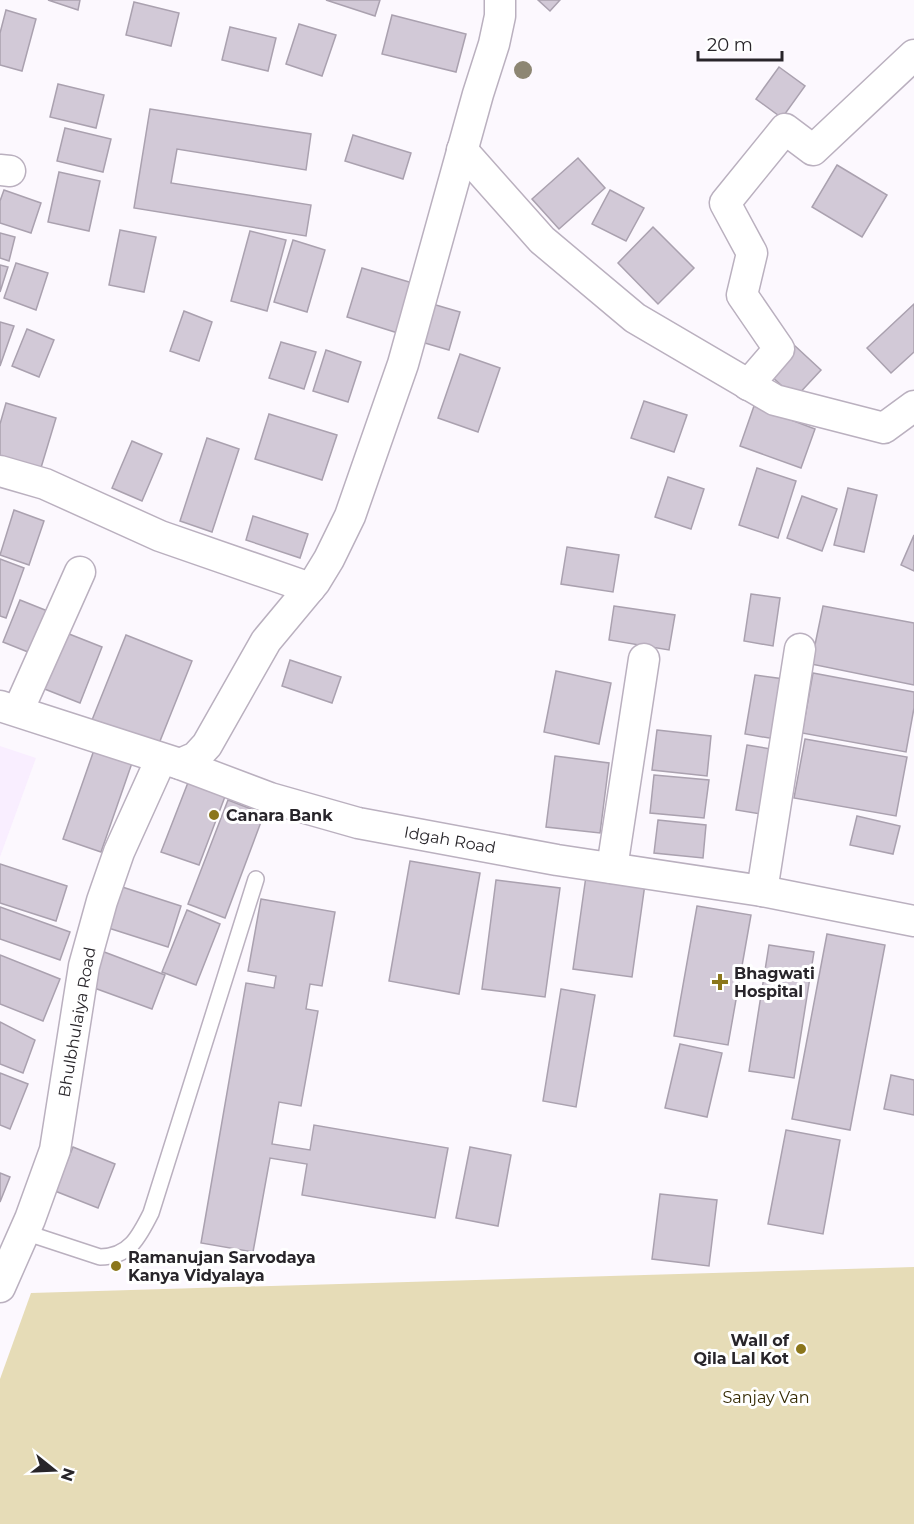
<svg xmlns="http://www.w3.org/2000/svg" width="914" height="1524" viewBox="0 0 914 1524" font-family="Montserrat,sans-serif">
<rect width="100%" height="100%" fill="#fcf8fe"/>
<path fill="#f9eeff" d="M0,746L36,758L0,857Z"/>
<path fill="#e6dcb7" d="M914,1267V1524H0V1379L31,1293Z"/>
<g fill="#d2c9d7" stroke="#aaa1af" stroke-width="1.5">
<path d="M48,0H80L78,10Z"/>
<path d="M326,0H380L375,16Z"/>
<path d="M538,0H560L550,11Z"/>
<path d="M134,2L179,13L171,46L126,35Z"/>
<path d="M6,10L36,19L22,71L0,65V33Z"/>
<path d="M392,15L466,34L456,72L382,54Z"/>
<path d="M299,24L336,35L322,76L286,64Z"/>
<path d="M230,27L276,38L268,71L222,60Z"/>
<path d="M779,67L805,86L782,118L756,99Z"/>
<path d="M58,84L104,95L96,128L50,117Z"/>
<path d="M150,109L311,134L306,170L177,149L171,183L311,205L306,236L134,208Z"/>
<path d="M65,128L111,139L103,172L57,161Z"/>
<path d="M353,135L411,153L403,179L345,161Z"/>
<path d="M578,158L605,188L559,229L532,199Z"/>
<path d="M837,165L887,195L862,237L812,207Z"/>
<path d="M59,172L100,181L89,231L48,222Z"/>
<path d="M4,190L41,203L31,233L0,223V201Z"/>
<path d="M610,190L644,208L626,241L592,224Z"/>
<path d="M653,227L694,268L658,304L618,263Z"/>
<path d="M120,230L156,237L144,292L109,285Z"/>
<path d="M250,231L286,240L267,311L231,301Z"/>
<path d="M0,233L15,237L9,261L0,258Z"/>
<path d="M293,240L325,250L307,312L274,302Z"/>
<path d="M16,263L48,273L36,310L4,298Z"/>
<path d="M0,265L8,267L0,292Z"/>
<path d="M362,268L416,284L401,334L347,317Z"/>
<path d="M429,303L460,312L449,350L418,341Z"/>
<path d="M914,304V352L891,373L867,348Z"/>
<path d="M184,311L212,322L199,361L170,351Z"/>
<path d="M0,322L14,326L0,366Z"/>
<path d="M27,329L54,340L39,377L12,366Z"/>
<path d="M281,342L316,352L304,389L269,378Z"/>
<path d="M794,345L821,370L795,398L768,373Z"/>
<path d="M326,350L361,362L348,402L313,391Z"/>
<path d="M460,354L500,368L478,432L438,418Z"/>
<path d="M644,401L687,415L674,452L631,438Z"/>
<path d="M6,403L56,418L40,471L0,459V424Z"/>
<path d="M754,406L815,429L801,468L740,446Z"/>
<path d="M269,414L337,435L322,480L255,459Z"/>
<path d="M207,438L239,449L212,532L180,521Z"/>
<path d="M132,441L162,454L142,501L112,488Z"/>
<path d="M757,468L796,481L778,538L739,525Z"/>
<path d="M668,477L704,489L691,529L655,517Z"/>
<path d="M848,488L877,495L864,552L834,545Z"/>
<path d="M802,496L837,509L822,551L787,538Z"/>
<path d="M14,510L44,521L29,565L0,555Z"/>
<path d="M253,516L308,534L300,558L246,540Z"/>
<path d="M914,535V571L901,565Z"/>
<path d="M567,547L619,555L613,592L561,584Z"/>
<path d="M0,559L24,568L6,618L0,616Z"/>
<path d="M751,594L780,598L773,646L744,641Z"/>
<path d="M20,600L55,614L38,656L3,642Z"/>
<path d="M614,606L675,615L669,650L609,640Z"/>
<path d="M823,606L914,623V685L811,664Z"/>
<path d="M59,630L102,647L80,703L37,686Z"/>
<path d="M126,635L192,661L158,746L92,720Z"/>
<path d="M290,660L341,677L332,703L282,686Z"/>
<path d="M556,671L611,683L599,744L544,732Z"/>
<path d="M813,673L914,692V708L906,752L802,733Z"/>
<path d="M755,675L784,679L775,739L745,734Z"/>
<path d="M657,730L711,736L707,776L652,770Z"/>
<path d="M805,739L907,757L896,816L794,798Z"/>
<path d="M747,745L777,750L767,815L736,810Z"/>
<path d="M94,750L132,763L101,852L63,839Z"/>
<path d="M555,756L609,763L600,833L546,827Z"/>
<path d="M654,775L709,780L704,818L650,813Z"/>
<path d="M189,780L226,794L199,865L161,852Z"/>
<path d="M228,800L264,814L225,918L188,904Z"/>
<path d="M857,816L900,826L893,854L850,845Z"/>
<path d="M658,820L706,825L703,858L654,853Z"/>
<path d="M410,861L480,873L459,994L389,981Z"/>
<path d="M0,864L67,886L56,921L0,903Z"/>
<path d="M586,876L645,884L632,977L573,969Z"/>
<path d="M496,880L560,888L545,997L482,989Z"/>
<path d="M113,884L181,906L168,947L99,925Z"/>
<path d="M261,899L335,912L322,986L310,984L306,1009L318,1011L301,1106L279,1102L272,1144L310,1150L314,1125L448,1148L435,1218L302,1195L307,1164L270,1158L253,1252L201,1243L246,983L274,988L276,976L248,971Z"/>
<path d="M697,906L751,915L728,1045L674,1036Z"/>
<path d="M0,907L70,932L60,960L0,939Z"/>
<path d="M187,910L220,924L196,985L162,972Z"/>
<path d="M827,934L885,945L850,1130L792,1119Z"/>
<path d="M769,945L814,952L794,1078L749,1071Z"/>
<path d="M99,950L165,975L152,1009L86,985Z"/>
<path d="M0,955L60,979L43,1021L0,1004Z"/>
<path d="M561,989L595,995L576,1107L543,1101Z"/>
<path d="M0,1022L35,1040L23,1073L0,1064Z"/>
<path d="M680,1044L722,1053L707,1117L665,1108Z"/>
<path d="M0,1073L28,1084L10,1129L0,1125Z"/>
<path d="M891,1075L914,1080V1115L884,1109Z"/>
<path d="M786,1130L840,1140L823,1234L768,1224Z"/>
<path d="M73,1147L115,1164L98,1208L55,1191Z"/>
<path d="M470,1147L511,1155L498,1226L456,1218Z"/>
<path d="M0,1173L10,1177L0,1202Z"/>
<path d="M660,1194L717,1200L709,1266L652,1259Z"/>
</g>
<g fill="none" stroke-linecap="round" stroke-linejoin="round">
<defs>
<path id="service" d="M24,1232L100,1257C129,1257 139,1237 151,1213L256,879"/>
<g id="minor">
<path d="M462,150L542,240L635,318L775,400L884,428L914,406"/>
<path d="M0,170L10,171"/>
<path d="M748,385L779,349L742,295L752,253L725,203L785,129L813,150L914,55"/>
<path d="M0,471L45,484L160,536L310,588"/>
<path d="M0,706L180,764L270,798L358,823L557,860L762,891L914,921"/>
<path d="M18,711L80,572"/>
<path d="M180,764L196,757L207,745L266,641L315,582L329,559L350,516L403,364L478,94L494,44L500,16V0"/>
<path d="M612,868L644,659"/>
<path d="M762,891L800,649"/>
<path d="M0,1287L30,1219L55,1150L84,966L102,901L119,852L161,759"/>
</g>
</defs>
<use href="#service" stroke="#bab0bf" stroke-width="18"/>
<use href="#minor" stroke="#bab0bf" stroke-width="33"/>
<use href="#service" stroke="#fff" stroke-width="15"/>
<use href="#minor" stroke="#fff" stroke-width="30"/>
</g>
<circle fill="#8d8673" cx="523" cy="70" r="9"/>
<g fill="#8b761b" stroke="#fff" stroke-width="2">
<circle cx="214" cy="815" r="6"/>
<path d="M717 973h6v6h6v6h-6v6h-6v-6h-6v-6h6z"/>
<circle cx="116" cy="1266" r="6"/>
<circle cx="801" cy="1349" r="6"/>
</g>
<g text-anchor="middle" dominant-baseline="central" stroke-width="6" stroke-linejoin="round" paint-order="stroke">
<g font-size="16" font-weight="bold" fill="#28252a" stroke="#fff" text-anchor="start">
<text x="226" y="815">Canara Bank</text>
<text x="734" y="973">Bhagwati<tspan x="734" dy="18">Hospital</tspan></text>
<text x="128" y="1257">Ramanujan Sarvodaya<tspan x="128" dy="18">Kanya Vidyalaya</tspan></text>
<text x="789" y="1340" text-anchor="end">Wall of<tspan x="789" dy="18">Qila Lal Kot</tspan></text>
</g>
<g font-size="16" fill="#28252a" stroke="#fff">
<text transform="translate(450 840) rotate(10)">Idgah Road</text>
<text transform="translate(77 1022) rotate(-80)">Bhulbhulaiya Road</text>
</g>
<g font-size="16" fill="#332902" stroke="#fff">
<text x="766" y="1397">Sanjay Van</text>
</g>
</g>
<g transform="translate(54 1470) rotate(108)" stroke="#ffffff" stroke-width="4.5" paint-order="stroke">
<path d="M0-4.5L10 22L0 15L-10 22Z" fill="#28252a"/>
<text y="-9" font-size="16" font-weight="bold" text-anchor="middle" fill="#28252a">N</text>
</g>
<path d="M698 51v9h84v-9" fill="none" stroke="#28252a" stroke-width="3"/>
<text x="707" y="51" font-size="18" fill="#28252a" stroke="#ffffff" stroke-width="4.5" paint-order="stroke">20 m</text>
</svg>
